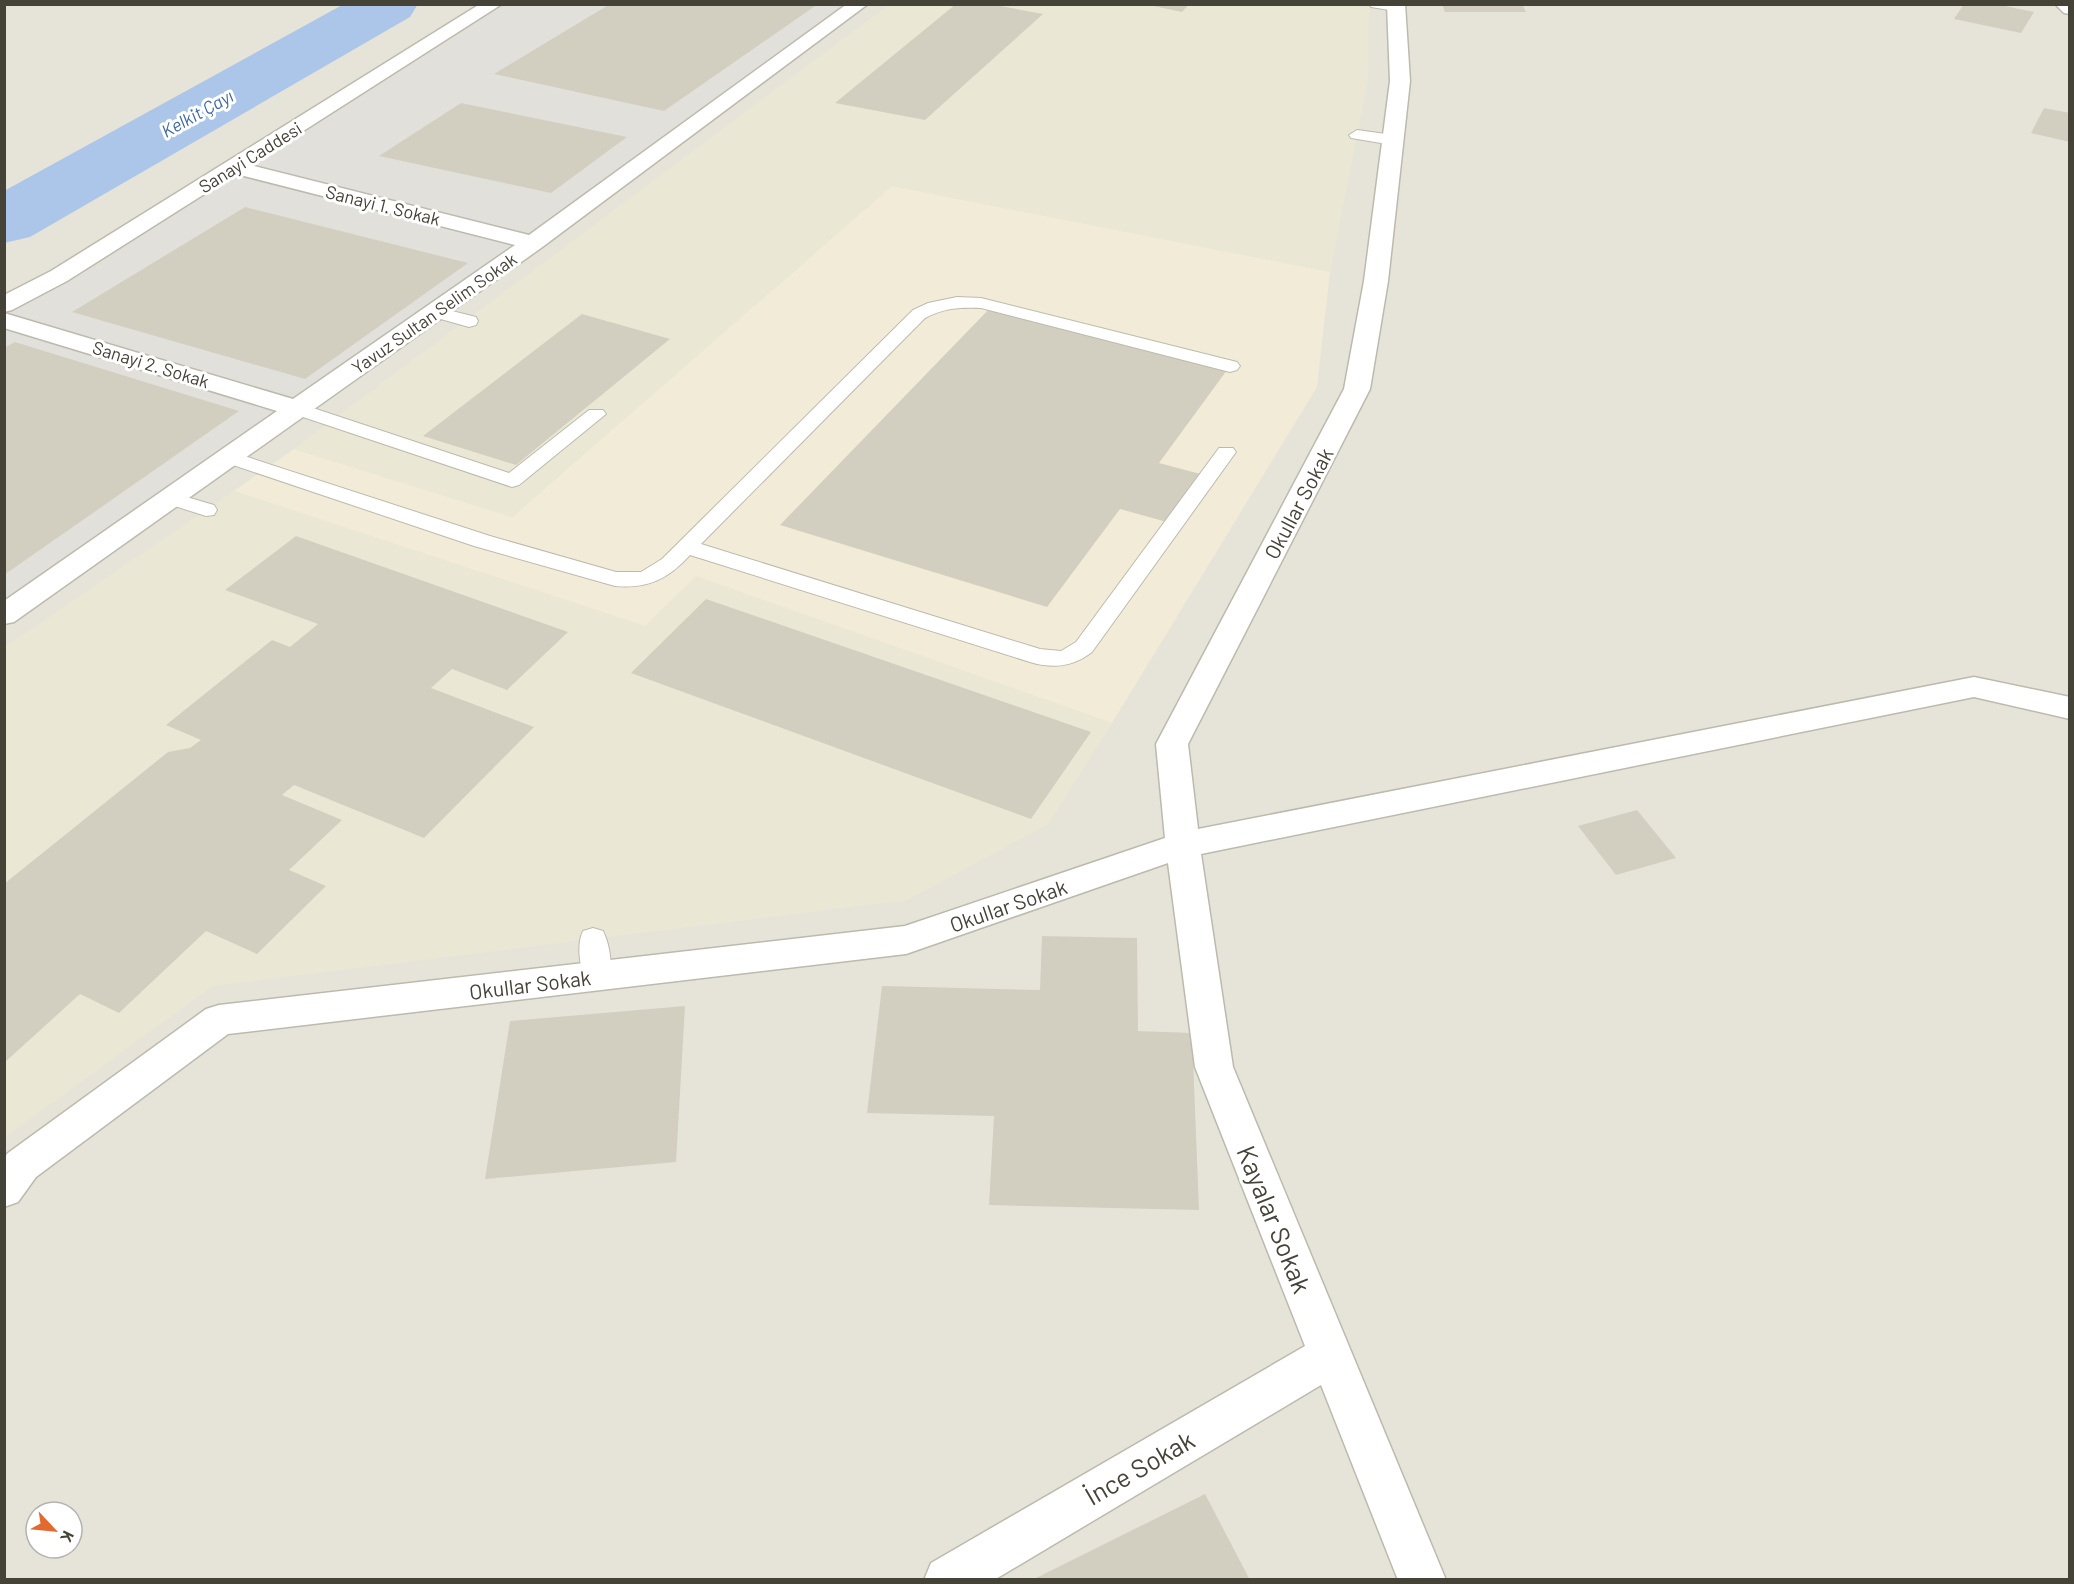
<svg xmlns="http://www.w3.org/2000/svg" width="2074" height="1584" viewBox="0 0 2074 1584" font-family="Barlow,sans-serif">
<rect width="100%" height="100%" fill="#f3f1e9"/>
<path fill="#e6e4d8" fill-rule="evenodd" d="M5,5H2069V1579L5,1580ZM36,1512H72V1548H36Z"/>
<path fill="#f2ebd7" d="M892,186L1330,272L1317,387L1112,723L696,577L645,626L234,491L294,449L512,517Z"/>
<path fill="#e2e0da" d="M493,5H859L5,615V305Z"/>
<g fill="#eae8d4">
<path d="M889,5H1369L1368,78L1330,272L892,186L512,517L294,449Z"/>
<path d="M234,491L645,626L696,576L1112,723L1048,824L907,900L212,986L5,1137V647Z"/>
</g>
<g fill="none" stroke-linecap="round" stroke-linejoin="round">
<path fill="#acc6e9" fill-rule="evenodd" d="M344,4H418L410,17L30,237L4,243V191Z"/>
</g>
<g fill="#d3cfc0">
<path d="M610,4H818L664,111L494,74Z"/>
<path d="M956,4H989L1043,14L925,120L835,103Z"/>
<path d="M1144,4H1189L1182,12Z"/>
<path d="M1442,4H1522L1526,12H1445Z"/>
<path d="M1964,4H1995L2034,12L2021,33L1954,19Z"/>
<path d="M461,103L627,137L551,193L379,156Z"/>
<path d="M2044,108L2070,113V142L2031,133Z"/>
<path d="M245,207L468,263L305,379L72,312Z"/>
<path d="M992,306L1230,366L1159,463L1208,476L1174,524L1120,509L1047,607L780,525Z"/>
<path d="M582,314L670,339L516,465L423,436Z"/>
<path d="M15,342L239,411L4,575V348Z"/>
<path d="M296,536L568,632L507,690L452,669L431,688L534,727L424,838L294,785L282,795L342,820L289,870L326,886L257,954L206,931L119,1013L80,994L4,1063V884L168,752L190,748L201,740L166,725L272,640L290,647L318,624L225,590Z"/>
<path d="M706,599L1091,732L1031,819L631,673Z"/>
<path d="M1637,810L1676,858L1616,875L1578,826Z"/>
<path d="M1042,936L1137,938L1138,1031L1192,1033L1199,1210L989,1205L994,1116L867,1113L882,986L1040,990Z"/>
<path d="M685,1006L676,1162L485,1179L510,1021Z"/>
<path d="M1205,1494L1250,1580H1032Z"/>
</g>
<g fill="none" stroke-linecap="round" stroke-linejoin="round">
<defs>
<g id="lane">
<path d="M1369,4H1401L1403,7L1396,11L1371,7Z"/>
<path d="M1357,130L1393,135L1401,140L1393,145L1351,138L1349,135Z"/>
<path d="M957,297L981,298L1237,362L1240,366L1237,370L1230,372L981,308C961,307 944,308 925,318L701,544L1040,649L1061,651L1076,642L1219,448H1233L1236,452L1092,652C1073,667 1053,669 1030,662L690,555C668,579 648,589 615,586L474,546L221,461L218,457L221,453L228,451L235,453L490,536L616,572H641L662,559L913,310L928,303Z"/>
<path d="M436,307L476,317L478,321L476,325L469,327L430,316L427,312L430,308Z"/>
<path d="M298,403L509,473L589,410H603L606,414L519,485L512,487L291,413L288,409L291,405Z"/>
<path d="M169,492L214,505L217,510L214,515L206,516L162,502L158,498L162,494Z"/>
<path d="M593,928L603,931C610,945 614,970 607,984L597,987L587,984C580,970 576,945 583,931Z"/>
</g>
<g id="street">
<path d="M480,4H502L250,165L529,235L847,4H868L541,248L14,622L4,624V601L277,411L4,328V313L293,399L515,245L236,174L67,281L12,310L4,312V295L51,271Z"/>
<path d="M1387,4H1405L1410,81L1388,281L1370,389L1188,744L1198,829L1974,677L2070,697V719L1974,697L1201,854L1233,1067L1446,1580H1398L1321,1385L994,1580H924L931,1563L1305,1346L1195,1067L1168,863L906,954L228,1034L36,1177L18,1202L4,1207V1157L8,1153L206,1009L219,1005L905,926L1165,838L1156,744L1344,389L1364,281L1390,81Z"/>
<path d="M2055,4H2070V14L2064,13Z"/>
</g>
</defs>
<use href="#lane" stroke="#bdbaad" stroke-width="2"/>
<use href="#street" stroke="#bdbaad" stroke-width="3"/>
<use href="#lane" fill="#fff" fill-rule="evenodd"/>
<use href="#street" fill="#fff" fill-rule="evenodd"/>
</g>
<g text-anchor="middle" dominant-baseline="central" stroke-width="6" stroke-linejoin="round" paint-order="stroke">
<g font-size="18" font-style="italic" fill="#3d68a6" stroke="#fff">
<text transform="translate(197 113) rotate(-29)">Kelkit Çayı</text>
</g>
<g font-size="18" fill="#454238" stroke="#fff">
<text transform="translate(250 157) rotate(-32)">Sanayi Caddesi</text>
<text transform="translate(383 205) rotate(14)">Sanayi 1. Sokak</text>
<text transform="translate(434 313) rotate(-35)">Yavuz Sultan Selim Sokak</text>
<text transform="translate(151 364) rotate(17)">Sanayi 2. Sokak</text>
</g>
<g font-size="21" fill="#454238" stroke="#fff">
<text transform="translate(1298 503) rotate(-62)">Okullar Sokak</text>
<text transform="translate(1008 905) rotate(-19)">Okullar Sokak</text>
<text transform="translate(530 984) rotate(-7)">Okullar Sokak</text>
</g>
<g font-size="26" fill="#454238" stroke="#fff">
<text transform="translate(1275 1219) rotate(68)">Kayalar Sokak</text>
<text transform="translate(1139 1467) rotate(-30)">İnce Sokak</text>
</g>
</g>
<rect width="2074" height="1584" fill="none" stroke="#454238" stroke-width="12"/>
<g transform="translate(54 1530) rotate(116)"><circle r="28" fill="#ffffff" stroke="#b5b3af" stroke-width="1.5"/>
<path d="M0-4.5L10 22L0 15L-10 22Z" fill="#e26930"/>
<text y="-9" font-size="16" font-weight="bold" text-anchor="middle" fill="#454238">K</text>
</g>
</svg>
